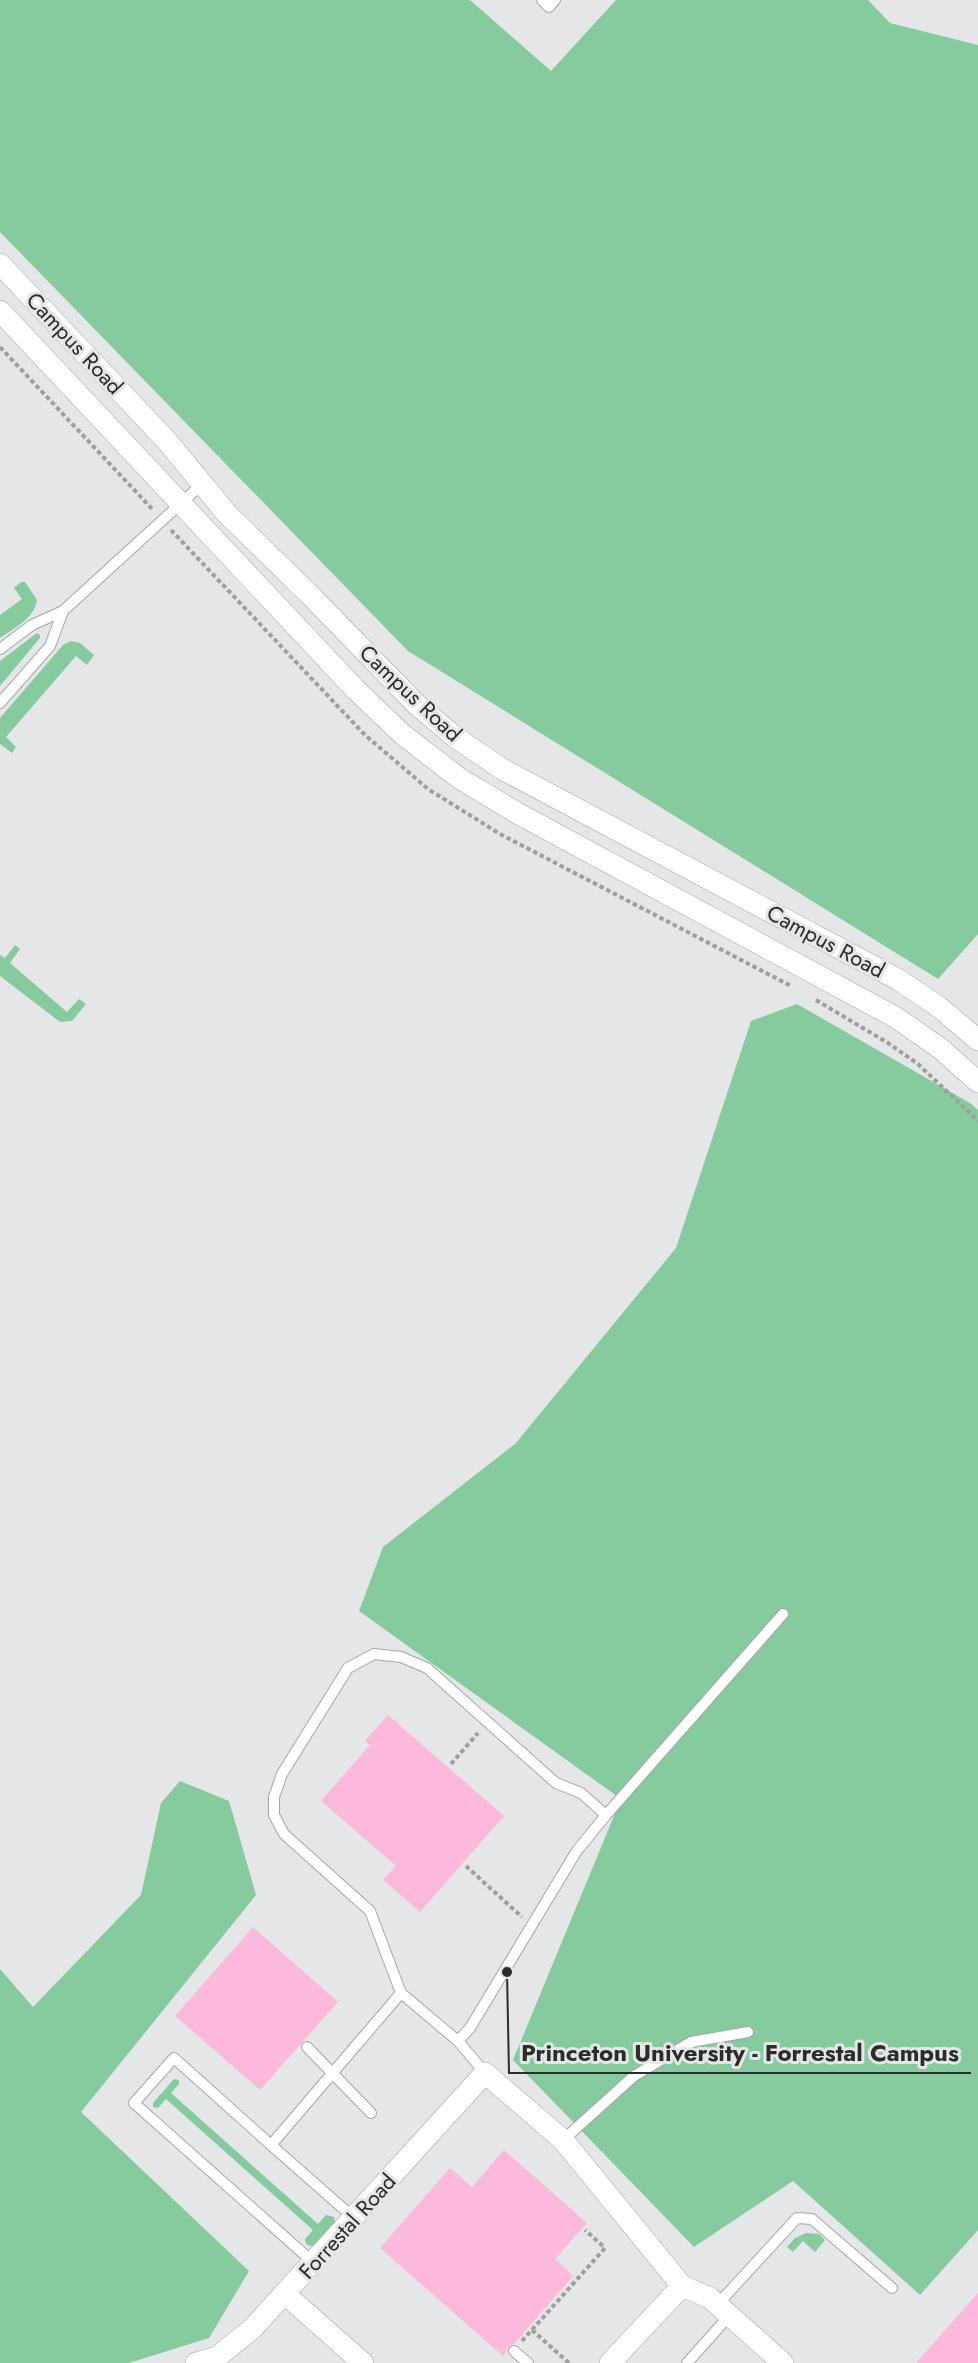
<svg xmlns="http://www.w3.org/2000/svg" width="978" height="2363" viewBox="0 0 978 2363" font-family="Jost,sans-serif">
<rect width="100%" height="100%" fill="#e5e6e7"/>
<g fill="#86cb9e">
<path d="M0,0H470L551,71L616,0H868L890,23L978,45V934L938,979L408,651L0,232Z"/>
<path d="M21,582H25L37,600C34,619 14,628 0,638V615L22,599L14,588Z"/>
<path d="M37,633L40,635V638L0,686V661Z"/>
<path d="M71,641L80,643L94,655L87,665L76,656L6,737L16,747L12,753L0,744V718L63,645Z"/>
<path d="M15,945L20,949L10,963L67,1012L79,999L86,1004L72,1021L60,1022L0,976V955L5,958Z"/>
<path d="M797,1004L970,1103L978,1110V2230L920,2295L793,2181L694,2247L513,2060L621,1799L359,1611L383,1547L516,1443L676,1248L751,1021Z"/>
<path d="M180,1781L229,1801L256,1895L81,2112L249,2271L209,2338L129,2363H0V1969L33,2007L141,1895L161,1803Z"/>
<path d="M174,2079L179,2080V2084L171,2093L318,2224L326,2215L334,2217L335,2222L313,2247L306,2244L305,2239L313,2230L166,2099L158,2108L153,2107V2103Z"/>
<path d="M806,2233L819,2234L825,2240L815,2252L803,2241L793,2252L787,2247L795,2238Z"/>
</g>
<g fill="#fcb9db">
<path d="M388,1715L504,1816L420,1912L383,1880L396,1866L321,1801L370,1745L365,1741Z"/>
<path d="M253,1927L338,2002L260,2090L175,2016Z"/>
<path d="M504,2150L587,2223L555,2259L573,2276L514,2344L509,2346L503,2356L380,2248L450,2168L472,2187Z"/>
<path d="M978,2293V2363H916Z"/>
</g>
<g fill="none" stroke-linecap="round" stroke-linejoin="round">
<defs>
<g id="lane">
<path d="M542,0L549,7L555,0"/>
<path d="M0,649L32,625L63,611L202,484"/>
<path d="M0,703L50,646L63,611"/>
<path d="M606,1815L783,1614"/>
<path d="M458,2041L470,2028L576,1852L606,1815L581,1793L556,1783L427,1668L401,1657L374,1654L348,1668L282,1774L274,1797V1815L284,1834L370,1911L401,1993L458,2041L485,2073"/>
<path d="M307,2047L371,2113"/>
<path d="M563,2140L634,2076L691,2042L748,2032"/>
<path d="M271,2145L174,2058L134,2103L314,2263"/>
<path d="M354,2218L271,2145L401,1993"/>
<path d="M717,2305L797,2218L812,2219L892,2288"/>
<path d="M514,2351L528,2363"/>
<path d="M687,2363L730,2315"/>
</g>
<g id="street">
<path d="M0,264L167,441L227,514L309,594L417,705L455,737L502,769L899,980L939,1007L978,1040"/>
<path d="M0,311L356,690L402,734L459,778L517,813L895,1017L941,1049L978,1082"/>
<path d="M286,2295L363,2363"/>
<path d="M196,2363L217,2357L252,2329L485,2073L563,2140L682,2286L710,2298L783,2363"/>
<path d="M610,2363L682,2286"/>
</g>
</defs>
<use href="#lane" stroke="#a5a5a7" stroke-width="12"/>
<use href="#street" stroke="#a5a5a7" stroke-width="22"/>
<g stroke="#9e9f9f" stroke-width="4" stroke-dasharray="4.5 3" stroke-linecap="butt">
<path d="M0,347L154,511"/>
<path d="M171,530L365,735L428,789L500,834L791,986"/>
<path d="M816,1000L888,1043L918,1064L978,1121"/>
<path d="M451,1764L478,1733"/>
<path d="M466,1866L522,1917"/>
<path d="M532,2330L569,2363"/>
<path d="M522,2341L605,2248L585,2230"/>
</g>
<use href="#lane" stroke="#fff" stroke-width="10"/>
<use href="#street" stroke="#fff" stroke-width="21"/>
</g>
<g text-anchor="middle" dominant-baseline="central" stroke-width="6" stroke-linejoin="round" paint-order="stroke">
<g font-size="22" fill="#2c2c2c" stroke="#e5e6e7">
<text transform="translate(75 343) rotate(47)">Campus Road</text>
<text transform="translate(411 693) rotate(43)">Campus Road</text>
<text transform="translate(826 941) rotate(28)">Campus Road</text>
<text transform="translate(347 2226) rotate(-48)">Forrestal Road</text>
</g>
</g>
<path fill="none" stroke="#2c2c2c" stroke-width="2" d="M507 1972L509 2073H971"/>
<circle fill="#2c2c2c" stroke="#e5e6e7" stroke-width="2" cx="507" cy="1972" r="6"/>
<g font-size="24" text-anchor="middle" font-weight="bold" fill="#2c2c2c" stroke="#e5e6e7" stroke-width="6" stroke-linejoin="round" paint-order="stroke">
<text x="740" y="2061">Princeton University - Forrestal Campus</text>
</g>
</svg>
